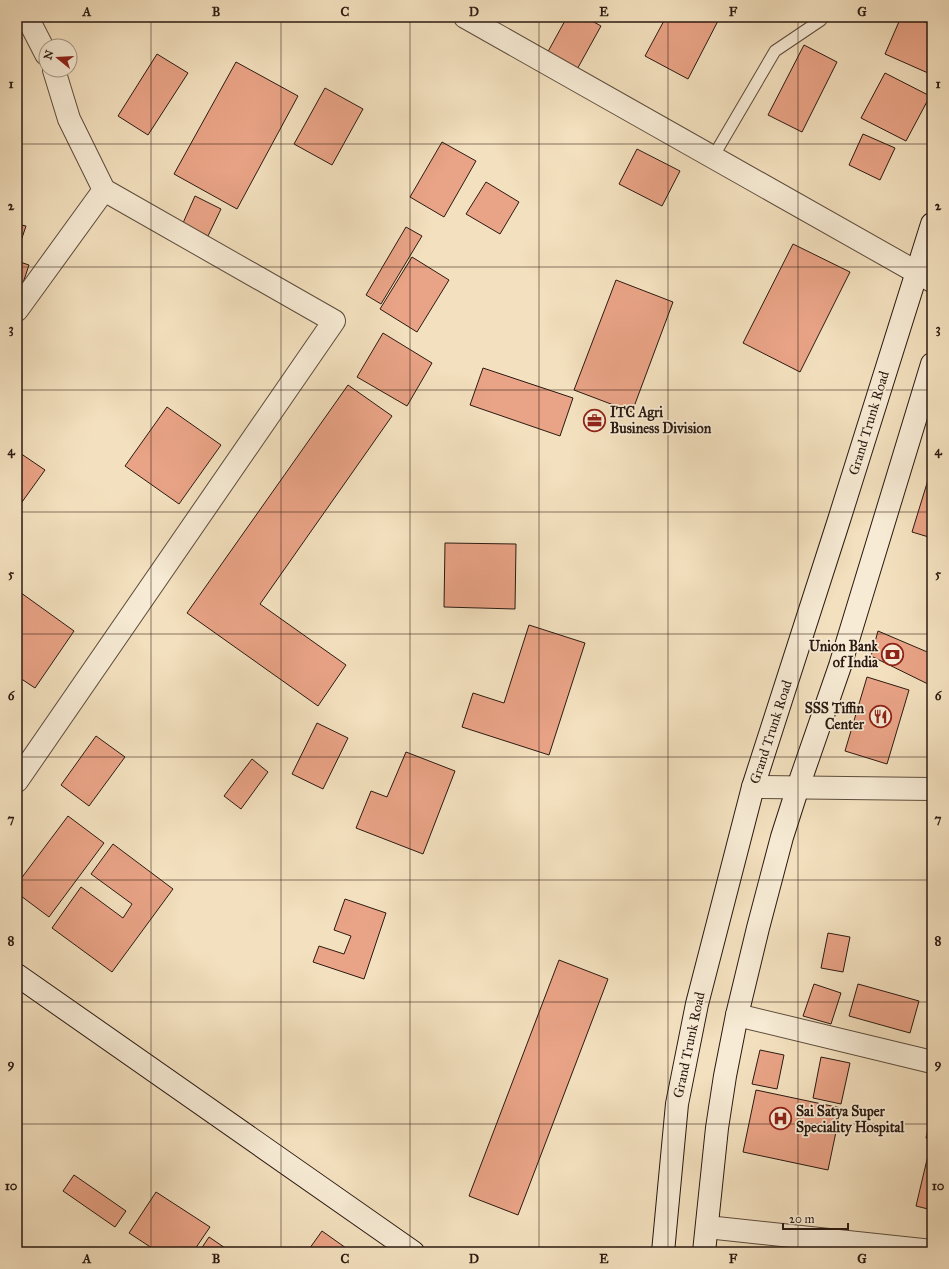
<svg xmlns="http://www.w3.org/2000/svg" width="949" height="1269" viewBox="0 0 949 1269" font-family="'IM FELL Great Primer',serif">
<rect width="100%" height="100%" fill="#f3e0be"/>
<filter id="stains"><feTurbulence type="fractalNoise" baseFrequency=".005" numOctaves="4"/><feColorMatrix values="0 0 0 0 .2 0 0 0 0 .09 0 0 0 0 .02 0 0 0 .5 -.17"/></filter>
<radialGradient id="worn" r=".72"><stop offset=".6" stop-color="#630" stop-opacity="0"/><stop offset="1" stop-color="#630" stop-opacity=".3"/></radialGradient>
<g fill="#e9a386" stroke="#2b1a11">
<path d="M567,17H585L601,26L575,73L545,57Z"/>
<path d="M594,17H605L602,22Z"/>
<path d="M666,17H720L688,79L645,56Z"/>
<path d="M901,17H913L932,25V62L928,73L885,54Z"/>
<path d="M922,17H932V22Z"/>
<path d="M804,45L837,62L802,132L768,115Z"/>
<path d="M157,54L188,73L148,135L118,116Z"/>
<path d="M236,62L298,96L237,209L174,174Z"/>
<path d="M885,73L930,96L906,141L861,118Z"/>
<path d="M325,88L363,109L332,165L294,144Z"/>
<path d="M863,134L895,148L880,180L849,165Z"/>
<path d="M442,142L476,161L444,217L410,197Z"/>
<path d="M637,149L680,171L662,206L619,184Z"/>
<path d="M486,182L519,202L500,234L466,214Z"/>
<path d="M195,196L221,209L208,236L183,223Z"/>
<path d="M17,224L26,226L17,253Z"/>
<path d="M406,227L422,236L381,304L366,295Z"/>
<path d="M793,244L850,272L800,372L743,343Z"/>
<path d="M412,257L449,280L417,332L380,309Z"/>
<path d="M17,261L29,265L23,283L17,281Z"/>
<path d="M616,280L673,302L632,412L574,390Z"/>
<path d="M383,333L432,363L407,406L357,377Z"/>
<path d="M483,368L573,398L560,436L470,405Z"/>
<path d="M348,385L392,416L260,604L346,665L318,706L187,613Z"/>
<path d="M167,407L221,445L179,504L125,466Z"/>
<path d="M17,451L45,470L17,509Z"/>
<path d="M932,467V538L912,532Z"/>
<path d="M445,543L516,544L515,609L444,607Z"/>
<path d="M17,590L74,631L35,688L17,676Z"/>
<path d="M529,625L585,643L549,755L462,727L473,693L504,703Z"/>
<path d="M878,631L932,654V686L871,656Z"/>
<path d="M867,677L909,690L887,764L845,751Z"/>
<path d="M317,723L348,738L323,789L292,774Z"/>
<path d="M96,736L125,757L89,806L61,785Z"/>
<path d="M406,752L455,771L423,854L356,828L371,791L387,797Z"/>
<path d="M252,759L268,772L241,809L224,796Z"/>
<path d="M68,816L104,843L49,917L17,893V884Z"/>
<path d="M113,844L173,889L112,972L52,928L81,887L123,918L132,904L91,874Z"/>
<path d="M345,899L386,913L364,979L313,962L319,946L344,954L351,936L334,930Z"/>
<path d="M828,933L850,937L843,972L821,968Z"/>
<path d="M559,960L608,979L518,1215L469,1196Z"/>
<path d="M814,984L841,993L831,1024L803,1016Z"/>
<path d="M858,984L919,1001L910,1033L849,1016Z"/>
<path d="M760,1050L784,1055L777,1089L752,1084Z"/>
<path d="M821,1057L850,1063L841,1104L813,1098Z"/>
<path d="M756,1090L841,1108L828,1170L743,1152Z"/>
<path d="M932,1112V1139L926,1138Z"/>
<path d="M929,1151L932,1152V1210L916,1206Z"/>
<path d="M74,1175L126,1211L115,1227L63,1191Z"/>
<path d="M156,1192L210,1227L193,1252H158L129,1233Z"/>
<path d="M322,1231L346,1248L343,1252H307Z"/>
<path d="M209,1237L231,1252H199Z"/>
</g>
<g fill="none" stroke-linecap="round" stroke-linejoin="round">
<defs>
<path id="lane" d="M713,157L775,51L821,20L823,17"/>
<g id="street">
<path d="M27,17L46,54"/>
<path d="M465,17L932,281"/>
<path d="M17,310L104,190"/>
<path d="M17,781L334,321L104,190L69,119L54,70"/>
<path d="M753,787L932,789"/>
<path d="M737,1015L932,1062"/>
<path d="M707,1227L932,1251"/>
</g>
<g id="secondary">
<path d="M17,975L413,1252"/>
<path d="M663,1252L677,1104L697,1004L753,787L839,520L932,224"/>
<path d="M704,1252L717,1128L725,1076L737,1015L758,928L782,837L798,787L840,666L932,364"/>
</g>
</defs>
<use href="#lane" stroke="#5d4c3c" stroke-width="13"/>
<use href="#street" stroke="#5d4c3c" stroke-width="24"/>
<use href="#secondary" stroke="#2b1a11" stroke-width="24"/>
<use href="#lane" stroke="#f7ebd5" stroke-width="11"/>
<use href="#street" stroke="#f7ebd5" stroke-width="22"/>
<use href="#secondary" stroke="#f7ebd5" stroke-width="22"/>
</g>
<path fill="none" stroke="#2b1a11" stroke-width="1" stroke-opacity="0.55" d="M151,17V1252M281,17V1252M410,17V1252M539,17V1252M668,17V1252M798,17V1252M17,144H932M17,267H932M17,390H932M17,512H932M17,634H932M17,757H932M17,880H932M17,1002H932M17,1124H932"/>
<defs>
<symbol id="office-ring" viewBox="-11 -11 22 22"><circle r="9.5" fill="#f7ebd5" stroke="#8f2418" stroke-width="1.5"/><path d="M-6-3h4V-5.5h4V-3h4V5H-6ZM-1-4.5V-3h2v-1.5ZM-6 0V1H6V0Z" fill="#8f2418"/></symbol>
<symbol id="bank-ring" viewBox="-11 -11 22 22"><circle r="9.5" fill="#f7ebd5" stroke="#8f2418" stroke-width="1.5"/><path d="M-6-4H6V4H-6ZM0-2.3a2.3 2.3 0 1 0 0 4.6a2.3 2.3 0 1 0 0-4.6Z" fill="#8f2418"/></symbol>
<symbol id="restaurant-ring" viewBox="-11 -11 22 22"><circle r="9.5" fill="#f7ebd5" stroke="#8f2418" stroke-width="1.5"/><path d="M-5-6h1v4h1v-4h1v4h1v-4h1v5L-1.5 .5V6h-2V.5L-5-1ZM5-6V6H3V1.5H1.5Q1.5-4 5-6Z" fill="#8f2418"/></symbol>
<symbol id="hospital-ring" viewBox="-11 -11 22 22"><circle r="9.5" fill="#f7ebd5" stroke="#8f2418" stroke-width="1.5"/><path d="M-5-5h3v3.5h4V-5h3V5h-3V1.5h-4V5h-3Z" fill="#8f2418"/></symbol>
</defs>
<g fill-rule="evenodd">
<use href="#office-ring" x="582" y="408" width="25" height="25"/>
<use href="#bank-ring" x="880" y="642" width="25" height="25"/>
<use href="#restaurant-ring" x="868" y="704" width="25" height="25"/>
<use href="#hospital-ring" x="768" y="1106" width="25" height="25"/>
</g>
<g text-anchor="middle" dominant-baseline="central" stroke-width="3.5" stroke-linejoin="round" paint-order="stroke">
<g font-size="14" font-weight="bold" fill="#2b1a11" stroke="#f7ebd5" text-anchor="start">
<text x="610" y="412">ITC Agri<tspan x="610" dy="16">Business Division</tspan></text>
<text x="878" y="646" text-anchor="end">Union Bank<tspan x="878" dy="16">of India</tspan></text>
<text x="864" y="708" text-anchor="end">SSS Tiffin<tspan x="864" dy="16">Center</tspan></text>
<text x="796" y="1111">Sai Satya Super<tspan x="796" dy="16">Speciality Hospital</tspan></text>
</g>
<g font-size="14" fill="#2b1a11" stroke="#f7ebd5">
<text transform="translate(869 423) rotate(-73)">Grand Trunk Road</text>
<text transform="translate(771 732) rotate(-72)">Grand Trunk Road</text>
<text transform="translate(689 1045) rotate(-78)">Grand Trunk Road</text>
</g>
</g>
<rect width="949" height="1269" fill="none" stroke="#f3e0be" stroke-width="44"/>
<g transform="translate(58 58) rotate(288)"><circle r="19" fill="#f7ebd5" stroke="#a59787"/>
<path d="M0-3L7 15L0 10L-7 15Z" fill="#8f2418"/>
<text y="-6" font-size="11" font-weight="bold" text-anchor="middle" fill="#2b1a11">N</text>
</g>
<path d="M783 1223v6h65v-6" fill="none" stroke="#2b1a11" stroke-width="2"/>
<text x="789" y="1223" font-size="12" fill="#2b1a11" stroke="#f7ebd5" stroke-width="3" paint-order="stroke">20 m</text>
<rect x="22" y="22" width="905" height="1225" fill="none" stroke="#2b1a11" stroke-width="1.5"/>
<g font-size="13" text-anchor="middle" font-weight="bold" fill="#2b1a11">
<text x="87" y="16">A</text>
<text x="216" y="16">B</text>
<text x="345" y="16">C</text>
<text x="474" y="16">D</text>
<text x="604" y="16">E</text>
<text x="733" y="16">F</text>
<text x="862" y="16">G</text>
<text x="11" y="88">1</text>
<text x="938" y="88">1</text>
<text x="11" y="210">2</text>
<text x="938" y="210">2</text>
<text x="11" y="333">3</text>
<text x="938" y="333">3</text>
<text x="11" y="455">4</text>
<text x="938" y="455">4</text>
<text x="11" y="578">5</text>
<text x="938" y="578">5</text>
<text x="11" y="700">6</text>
<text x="938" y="700">6</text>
<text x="11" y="823">7</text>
<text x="938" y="823">7</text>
<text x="11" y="945">8</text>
<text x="938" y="945">8</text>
<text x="11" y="1068">9</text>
<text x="938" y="1068">9</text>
<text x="11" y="1190">10</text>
<text x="938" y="1190">10</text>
<text x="87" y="1263">A</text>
<text x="216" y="1263">B</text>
<text x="345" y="1263">C</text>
<text x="474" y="1263">D</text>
<text x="604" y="1263">E</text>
<text x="733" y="1263">F</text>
<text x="862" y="1263">G</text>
</g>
<rect width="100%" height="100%" filter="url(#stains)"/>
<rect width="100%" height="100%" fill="url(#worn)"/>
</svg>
